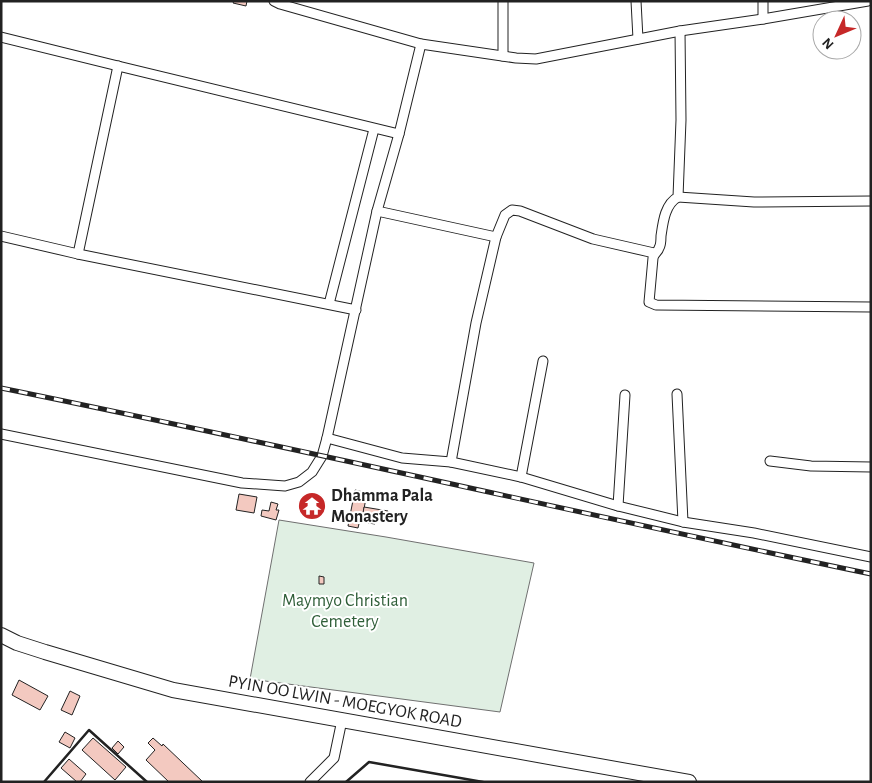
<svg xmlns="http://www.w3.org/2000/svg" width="872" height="783" viewBox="0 0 872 783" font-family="'Alegreya Sans',sans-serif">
<rect width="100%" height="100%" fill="#fff"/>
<path fill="#e0efe3" stroke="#6f6f6f" d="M279,520L386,537L534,563L500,712L250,679Z"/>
<g fill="#f3c9c0" stroke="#222">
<path d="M234,1H247L246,6L233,3Z"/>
<path d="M355,490L367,493L363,514L361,515L358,528L348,526Z"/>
<path d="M239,494L257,497L254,513L236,510Z"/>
<path d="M271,502L278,504L276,510H279L276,520L261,516L262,510L269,511Z"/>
<path d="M364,507L388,511L387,522L376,520L375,524L368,523V520L362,519Z"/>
<path d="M319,576L324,577V584H319Z"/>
<path d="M19,680L48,696L40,710L12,695Z"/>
<path d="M70,691L80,696L72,715L61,710Z"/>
<path d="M65,732L75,738L70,748L59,742Z"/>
<path d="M93,738L126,767L115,780L82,750Z"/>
<path d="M153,738L162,746L163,744L203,782H169L146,760L155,750L148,743Z"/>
<path d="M118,741L124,747L118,754L112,748Z"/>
<path d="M69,759L86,774L80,782H77L61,768Z"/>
</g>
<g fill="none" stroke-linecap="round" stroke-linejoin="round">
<defs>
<g id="street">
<path d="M274,1L280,4L421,44L516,58L536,59L680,31L763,19L868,1"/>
<path d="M503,1V56"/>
<path d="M636,1L638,39"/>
<path d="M763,1V19"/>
<path d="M680,31L681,120L678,197C665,204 663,222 661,236C661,239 661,245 659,248C658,252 654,253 653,258L649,302L656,305L871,307"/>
<path d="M1,37L118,66L399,134"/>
<path d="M678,197L754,202L871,201"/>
<path d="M377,211L496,237"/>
<path d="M1,236L78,254L356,310"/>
<path d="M78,254L118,66"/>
<path d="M329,304L374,129"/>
<path d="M677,394L683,522"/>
<path d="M1,434L242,483L285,486L299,482L312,472L322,456L327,438L377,211L399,134L421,44"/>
<path d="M327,438L402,458L451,462L521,477L618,506L683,522L754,533L871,557"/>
<path d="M770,461L811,466L871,467"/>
<path d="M451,462L476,323L496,237L505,215L512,210L520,211L593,239L654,253"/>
<path d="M521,477L543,361"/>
<path d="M618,506L625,395"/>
<path d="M310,782L334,758L342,720"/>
</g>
<path id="primary" d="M1,635L17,643L45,652L173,690L689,782"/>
</defs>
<use href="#street" stroke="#222" stroke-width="11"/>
<use href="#primary" stroke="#222" stroke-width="16"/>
<use href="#street" stroke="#fff" stroke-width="9"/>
<use href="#primary" stroke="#fff" stroke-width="14"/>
<defs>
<path id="rail" d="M1,388C292,447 581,514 871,574"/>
</defs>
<use href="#rail" stroke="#222" stroke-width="5"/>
<use href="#rail" stroke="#fff" stroke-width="3" stroke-dasharray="9" stroke-linecap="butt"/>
<g stroke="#222" stroke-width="2.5">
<path d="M44,782L89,730L147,782"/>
<path d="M346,782L369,762L483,782"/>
</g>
</g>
<defs>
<symbol id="temple-disc" viewBox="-11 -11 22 22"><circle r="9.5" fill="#c62828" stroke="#fff"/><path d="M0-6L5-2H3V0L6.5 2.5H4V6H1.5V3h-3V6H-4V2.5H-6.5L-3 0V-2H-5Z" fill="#fff"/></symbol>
</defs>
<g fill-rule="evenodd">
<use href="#temple-disc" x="296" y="490" width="32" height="32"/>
</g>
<g text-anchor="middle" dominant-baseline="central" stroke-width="4" stroke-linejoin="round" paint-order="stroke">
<g font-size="18" font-weight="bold" fill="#222" stroke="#fff" text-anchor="start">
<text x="331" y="496">Dhamma Pala<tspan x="331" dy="21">Monastery</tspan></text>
</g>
<g font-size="18" fill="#2f5e38" stroke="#fff">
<text x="345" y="601">Maymyo Christian<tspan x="345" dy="21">Cemetery</tspan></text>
</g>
<g font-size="18" fill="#222" stroke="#fff">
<text transform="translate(345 702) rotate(10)">PYIN OO LWIN - MOEGYOK ROAD</text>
</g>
</g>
<rect width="872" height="783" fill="none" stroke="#222222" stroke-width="5"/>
<g transform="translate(837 35) rotate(226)"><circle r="24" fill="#ffffff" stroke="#a7a7a7"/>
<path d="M0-4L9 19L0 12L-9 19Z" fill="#c62828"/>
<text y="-8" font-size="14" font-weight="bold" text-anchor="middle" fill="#222222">N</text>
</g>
</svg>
